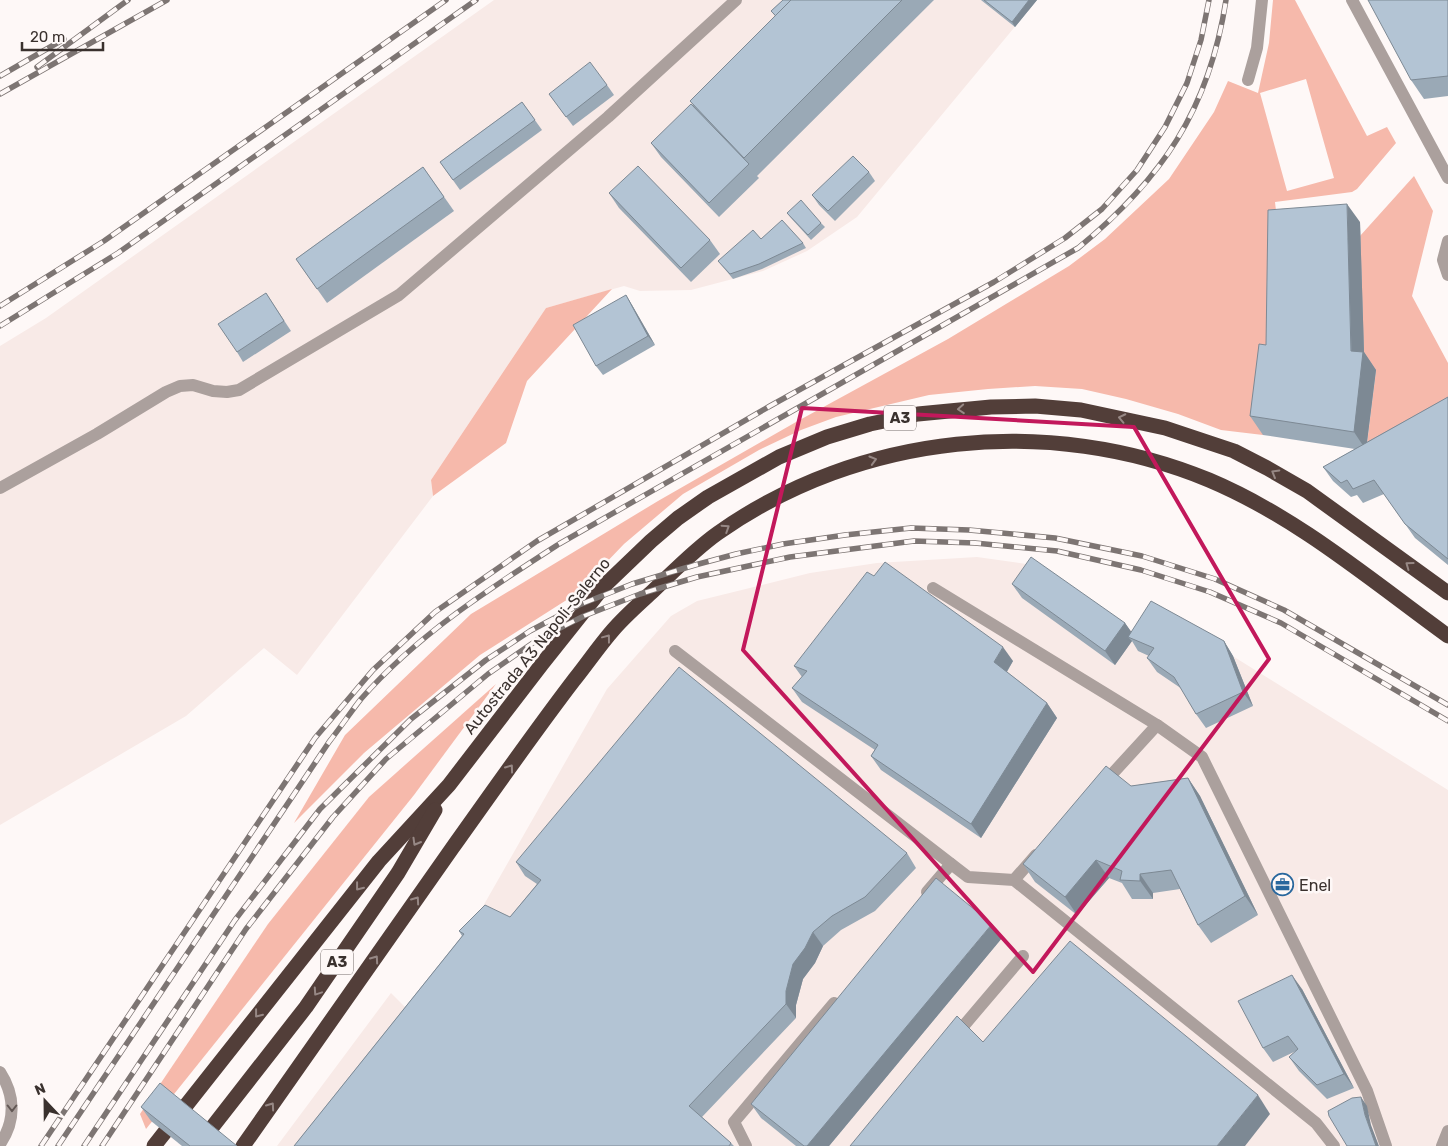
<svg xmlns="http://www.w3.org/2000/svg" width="1448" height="1146" viewBox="0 0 1448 1146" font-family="Rubik,sans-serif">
<rect width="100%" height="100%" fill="#fef8f7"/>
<g fill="#f8eae7">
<path d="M494,0H1037L857,217L807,251L763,271L691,290L640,291L624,286L546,308L431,480L433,496L297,675L264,648L186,716L0,825V346L46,318Z"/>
<path d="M977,557L1040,566L1140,637L1157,609L1448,790V1146H277L391,993L418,1020L607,689L671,616L697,601L810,573L877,563Z"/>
</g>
<g fill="#f6b9ab" fill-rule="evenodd">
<path d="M1273,0H1295L1367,136L1387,127L1396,143L1357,189L1352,192L1275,202L1278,229L1271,363L1263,435L1221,430L1178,414L1126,399L1082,389L1035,386L988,389L929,395L836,417L801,430L759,450L683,494L624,544L576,594L480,655L364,753L294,823L345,735L471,614L658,501L796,422L948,339L1069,266L1105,239L1169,179L1214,112L1228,81L1258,93L1269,43ZM1306,79L1334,178L1287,191L1260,93Z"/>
<path d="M1414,176L1433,211L1412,296L1448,363V416L1366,451L1376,370L1364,369L1360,236Z"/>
<path d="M612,289L527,381L506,443L433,496L431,480L546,308Z"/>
<path d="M496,684L414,795L146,1129L140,1114L268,924L369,797Z"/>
</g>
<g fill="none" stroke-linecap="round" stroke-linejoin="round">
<g stroke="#aba09d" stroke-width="12">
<path d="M1248,80L1257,48L1262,0"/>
<path d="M0,488L97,434L166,392L180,386L193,385L213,391L227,392L239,390L399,295L608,117L736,0"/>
<path d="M933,588L1157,725L1202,757L1367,1091L1386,1146"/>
<path d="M675,651L968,877L1014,880L1316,1123L1334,1146"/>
<path d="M1103,784L1157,725"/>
<path d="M1014,880L1036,855"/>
<path d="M927,892L951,864"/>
<path d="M955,1036L1023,956"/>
<path d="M0,1072C15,1095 16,1121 0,1144"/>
<path d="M746,1146L734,1122L834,1003"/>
<path d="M1442,1146L1448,1131"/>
</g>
<g stroke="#aba09d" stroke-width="12">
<path d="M1352,0L1448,178"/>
<path d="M1448,241L1443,260L1448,275"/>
</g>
<g stroke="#523e39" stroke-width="15">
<path d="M184,1108L379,861L449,785L542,664L604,586L651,541L678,518L708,497L779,457L827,437L870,424L918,414L991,407L1035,406L1081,410L1165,428L1234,451L1267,468L1307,491L1448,593"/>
<path d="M210,1130L306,1007L398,873L435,810"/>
<path d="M154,1146L165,1132"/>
<path d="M243,1146C313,1047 383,947 453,847C493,791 532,735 574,680C587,664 599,646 613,630C625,616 639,604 653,591C674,571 694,550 718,533C860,433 1049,414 1209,480C1297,517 1372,581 1448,636"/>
</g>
<defs>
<g id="rail">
<path d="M37,67L128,0"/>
<path d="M0,76L64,39"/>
<path d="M0,94L167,0"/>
<path d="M0,306L104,241L446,0"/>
<path d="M0,326L118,253L476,0"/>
<path d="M41,1146L315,738L373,670L435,612L537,541L770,406L994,282L1065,238L1102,209L1137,170L1165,127L1187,83L1201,40L1209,0"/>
<path d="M58,1146L329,742C340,728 350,713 361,699C417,635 489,589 559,544L1078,248C1162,179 1209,110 1226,0"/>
<path d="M84,1146L235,920L320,809L411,719L486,660L530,631L579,605L632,584L695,565L736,554L783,544L845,535L911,528L969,530L1055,538L1142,556L1215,579L1284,610L1448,705"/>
<path d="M102,1146L246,929L333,817L386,759L488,674L540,638L584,616L640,594L697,577L790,557L914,541L975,543L1057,551L1141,570L1210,592L1281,623L1448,721"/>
</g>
</defs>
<use href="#rail" stroke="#7d7573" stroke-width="5.5"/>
<use href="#rail" stroke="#fef8f7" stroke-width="4" stroke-dasharray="11" stroke-linecap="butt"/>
</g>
<g fill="#9aa9b6">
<path d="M783,0H934L757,176L759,178L719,217L661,157L651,143L693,105L690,101L775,16L771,11Z"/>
<path d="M981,0H1037L1015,27Z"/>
<path d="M1448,0V96L1424,99L1411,80Z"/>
<path d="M607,85L614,95L573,126L549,94Z"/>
<path d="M522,102L542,130L460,190L440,162Z"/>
<path d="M423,167L454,211L327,303L296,259Z"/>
<path d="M869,172L875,181L835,221L819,205L812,195Z"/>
<path d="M609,193L710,240L720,254L691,282L619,208Z"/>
<path d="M787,213L821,223L825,227L811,240L791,218Z"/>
<path d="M1360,222L1364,352L1376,370L1367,442L1448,397V565L1415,538L1384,494L1363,503L1357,495L1351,497L1333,481L1323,467L1355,449L1263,435L1250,416L1266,345Z"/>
<path d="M761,239L803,243L806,248L762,269L733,279L718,261Z"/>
<path d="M266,293L291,331L243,362L237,352Z"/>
<path d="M626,295L632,305L655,345L603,375L596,366Z"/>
<path d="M1012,584L1125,623L1131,632L1224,641L1233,656L1253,706L1206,728L1196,714L1182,689L1157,672L1147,658L1149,656L1138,651L1132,641L1115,665L1022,598Z"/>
<path d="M1013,661L1007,672L1047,703L1057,718L981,838L881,770L871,756L875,750L802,702L792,688L802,677L794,666Z"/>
<path d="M1188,778L1200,796L1258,915L1211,943L1198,925L1180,889L1153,893V899H1132L1122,883L1109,878L1077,915L1035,882L1023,864L1131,786Z"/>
<path d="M907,853L916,868L875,911L841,930L823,946L815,963L803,979L796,1005V1018L702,1117L731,1143L734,1146H294L462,936L459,931L510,917L537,884L525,876L516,862Z"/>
<path d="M1002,938L829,1146H796L761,1118L751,1104Z"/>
<path d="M1302,989L1354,1088L1327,1099L1299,1071L1289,1057L1296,1051L1273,1062L1263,1048Z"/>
<path d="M141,1107L237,1146H182L151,1121Z"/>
</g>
<g fill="#7d8994">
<path d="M1029,0H1037L1015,27L1012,22Z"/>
<path d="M1347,204L1360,222L1364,352L1376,370L1366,450L1354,432Z"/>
<path d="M626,295L632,305L655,345L648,336Z"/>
<path d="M1125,623L1135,637H1128L1132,641L1115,665L1105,651Z"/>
<path d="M1224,641L1233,656L1253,706L1243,692Z"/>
<path d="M1003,647L1013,661L1004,676L994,662Z"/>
<path d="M1047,703L1057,718L981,838L971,824Z"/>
<path d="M1188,778L1200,796L1258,915L1245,896Z"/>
<path d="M1096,860L1109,878L1077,915L1065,897Z"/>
<path d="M1140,874L1153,893V899L1140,881Z"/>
<path d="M992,924L1002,938L829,1146H807Z"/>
<path d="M813,932L823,946L815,963L803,979L796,1005V1018L786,1004V991L793,964Z"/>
<path d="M1292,975L1302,989L1354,1088L1344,1074Z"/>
<path d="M1258,1095L1270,1114L1245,1146H1217Z"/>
<path d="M1361,1097L1367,1106L1371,1125L1379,1146H1376L1365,1115Z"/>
</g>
<g fill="#b3c4d4" stroke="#7d8994">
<path d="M783,0H791L776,16L771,11Z"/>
<path d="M791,0H902L744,158L690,101Z"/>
<path d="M984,0H1029L1012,22Z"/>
<path d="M1368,0H1448V76L1411,80Z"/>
<path d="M590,62L607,85L566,117L549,94Z"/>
<path d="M522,102L535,120L453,180L440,162Z"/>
<path d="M691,104L749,164L709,203L651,143Z"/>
<path d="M853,156L869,172L828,211L812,195Z"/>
<path d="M638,166L710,240L681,268L609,193Z"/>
<path d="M423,167L444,197L317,289L296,259Z"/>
<path d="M801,200L821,223L808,235L787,213Z"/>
<path d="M1347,204L1351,351L1363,352L1354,432L1250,416L1259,344L1266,345L1268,210Z"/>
<path d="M782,220L803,243L759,264L730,274L718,261L753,230L761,239Z"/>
<path d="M266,293L284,321L237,352L218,324Z"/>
<path d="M626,295L648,336L596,366L573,325Z"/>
<path d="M1448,397V559L1405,524L1374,480L1353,489L1347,480L1341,483L1323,467Z"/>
<path d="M1031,557L1125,623L1105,651L1012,584Z"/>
<path d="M885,562L1003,647L994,662L1047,703L971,824L871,756L878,745L792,688L807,671L794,666L867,572L874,576Z"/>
<path d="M1151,601L1224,641L1243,692L1196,714L1174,677L1147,658L1154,648L1128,637Z"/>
<path d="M679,667L907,853L865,897L832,916L813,932L805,948L793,964L786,991V1004L689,1106L731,1143L729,1146H294L464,934L459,931L485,905L510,917L541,880L516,862Z"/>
<path d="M1106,766L1131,786L1188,778L1245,896L1198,925L1171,870L1140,874V881L1120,880L1122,871L1096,860L1065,897L1023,864Z"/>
<path d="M936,878L992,924L807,1146H804L751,1104Z"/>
<path d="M1070,941L1258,1095L1217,1146H850L957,1016L983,1042Z"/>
<path d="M1292,975L1344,1074L1317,1085L1289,1057L1298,1049L1288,1036L1263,1048L1238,1001Z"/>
<path d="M160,1083L237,1146H190L141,1107Z"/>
<path d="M1361,1097L1365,1115L1376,1146H1347L1329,1116L1328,1111L1352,1098Z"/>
</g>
<defs><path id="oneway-chevron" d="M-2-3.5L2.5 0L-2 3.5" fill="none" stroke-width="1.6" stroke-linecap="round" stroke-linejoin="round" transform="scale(1.25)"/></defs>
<g stroke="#978885">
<use href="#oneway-chevron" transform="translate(961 409) rotate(176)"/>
<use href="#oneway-chevron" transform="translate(1122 418) rotate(-168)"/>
<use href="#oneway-chevron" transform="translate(873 460) rotate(-16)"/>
<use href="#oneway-chevron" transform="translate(1275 473) rotate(-150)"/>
<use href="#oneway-chevron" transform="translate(726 528) rotate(-33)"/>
<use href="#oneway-chevron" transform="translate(1409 565) rotate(-144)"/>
<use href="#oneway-chevron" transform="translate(607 638) rotate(-53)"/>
<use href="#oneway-chevron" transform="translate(510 768) rotate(-54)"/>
<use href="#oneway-chevron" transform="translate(416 842) rotate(120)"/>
<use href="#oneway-chevron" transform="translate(359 887) rotate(128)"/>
<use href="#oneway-chevron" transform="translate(416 900) rotate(-55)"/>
<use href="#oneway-chevron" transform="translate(375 959) rotate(-55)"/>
<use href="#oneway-chevron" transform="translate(317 992) rotate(124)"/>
<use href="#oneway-chevron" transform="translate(258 1014) rotate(128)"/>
<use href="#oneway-chevron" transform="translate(271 1106) rotate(-55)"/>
</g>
<use stroke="#625855" href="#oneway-chevron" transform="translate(12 1108) rotate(90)"/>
<path fill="none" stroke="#c2185b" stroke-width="4" stroke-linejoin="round" d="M802,408L1134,427L1269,659L1033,972L743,650Z"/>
<defs>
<symbol id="office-ring" viewBox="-11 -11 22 22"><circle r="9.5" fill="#fef8f7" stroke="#28679d" stroke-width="1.5"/><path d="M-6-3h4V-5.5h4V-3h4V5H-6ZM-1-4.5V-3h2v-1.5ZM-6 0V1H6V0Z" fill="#28679d"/></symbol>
</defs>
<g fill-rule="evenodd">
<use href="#office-ring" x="1270" y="872" width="25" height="25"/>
</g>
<g text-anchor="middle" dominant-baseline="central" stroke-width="5" stroke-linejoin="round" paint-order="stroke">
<g fill="#fef8f7" stroke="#756d6a" stroke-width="1">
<rect x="884" y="405.5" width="32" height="25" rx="4"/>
<rect x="321" y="949.5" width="32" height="25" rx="4"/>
</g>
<g font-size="15" font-weight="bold" fill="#3a312e">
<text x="900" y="418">A3</text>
<text x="337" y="962">A3</text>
</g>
<g font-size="16" fill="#3a312e" stroke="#fef8f7">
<text transform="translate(537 646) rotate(-51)">Autostrada A3 Napoli-Salerno</text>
</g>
<g font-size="16" fill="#3a312e" stroke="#fef8f7" text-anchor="start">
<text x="1299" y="885">Enel</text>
</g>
</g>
<g transform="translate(45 1101) rotate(338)" stroke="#fef8f7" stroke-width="4" paint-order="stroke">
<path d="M0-4L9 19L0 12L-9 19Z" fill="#3a312e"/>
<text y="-8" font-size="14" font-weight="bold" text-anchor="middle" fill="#3a312e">N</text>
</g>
<path d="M22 42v8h81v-8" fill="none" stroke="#3a312e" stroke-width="2.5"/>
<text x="30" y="42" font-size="15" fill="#3a312e" stroke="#fef8f7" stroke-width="4" paint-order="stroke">20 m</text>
</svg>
